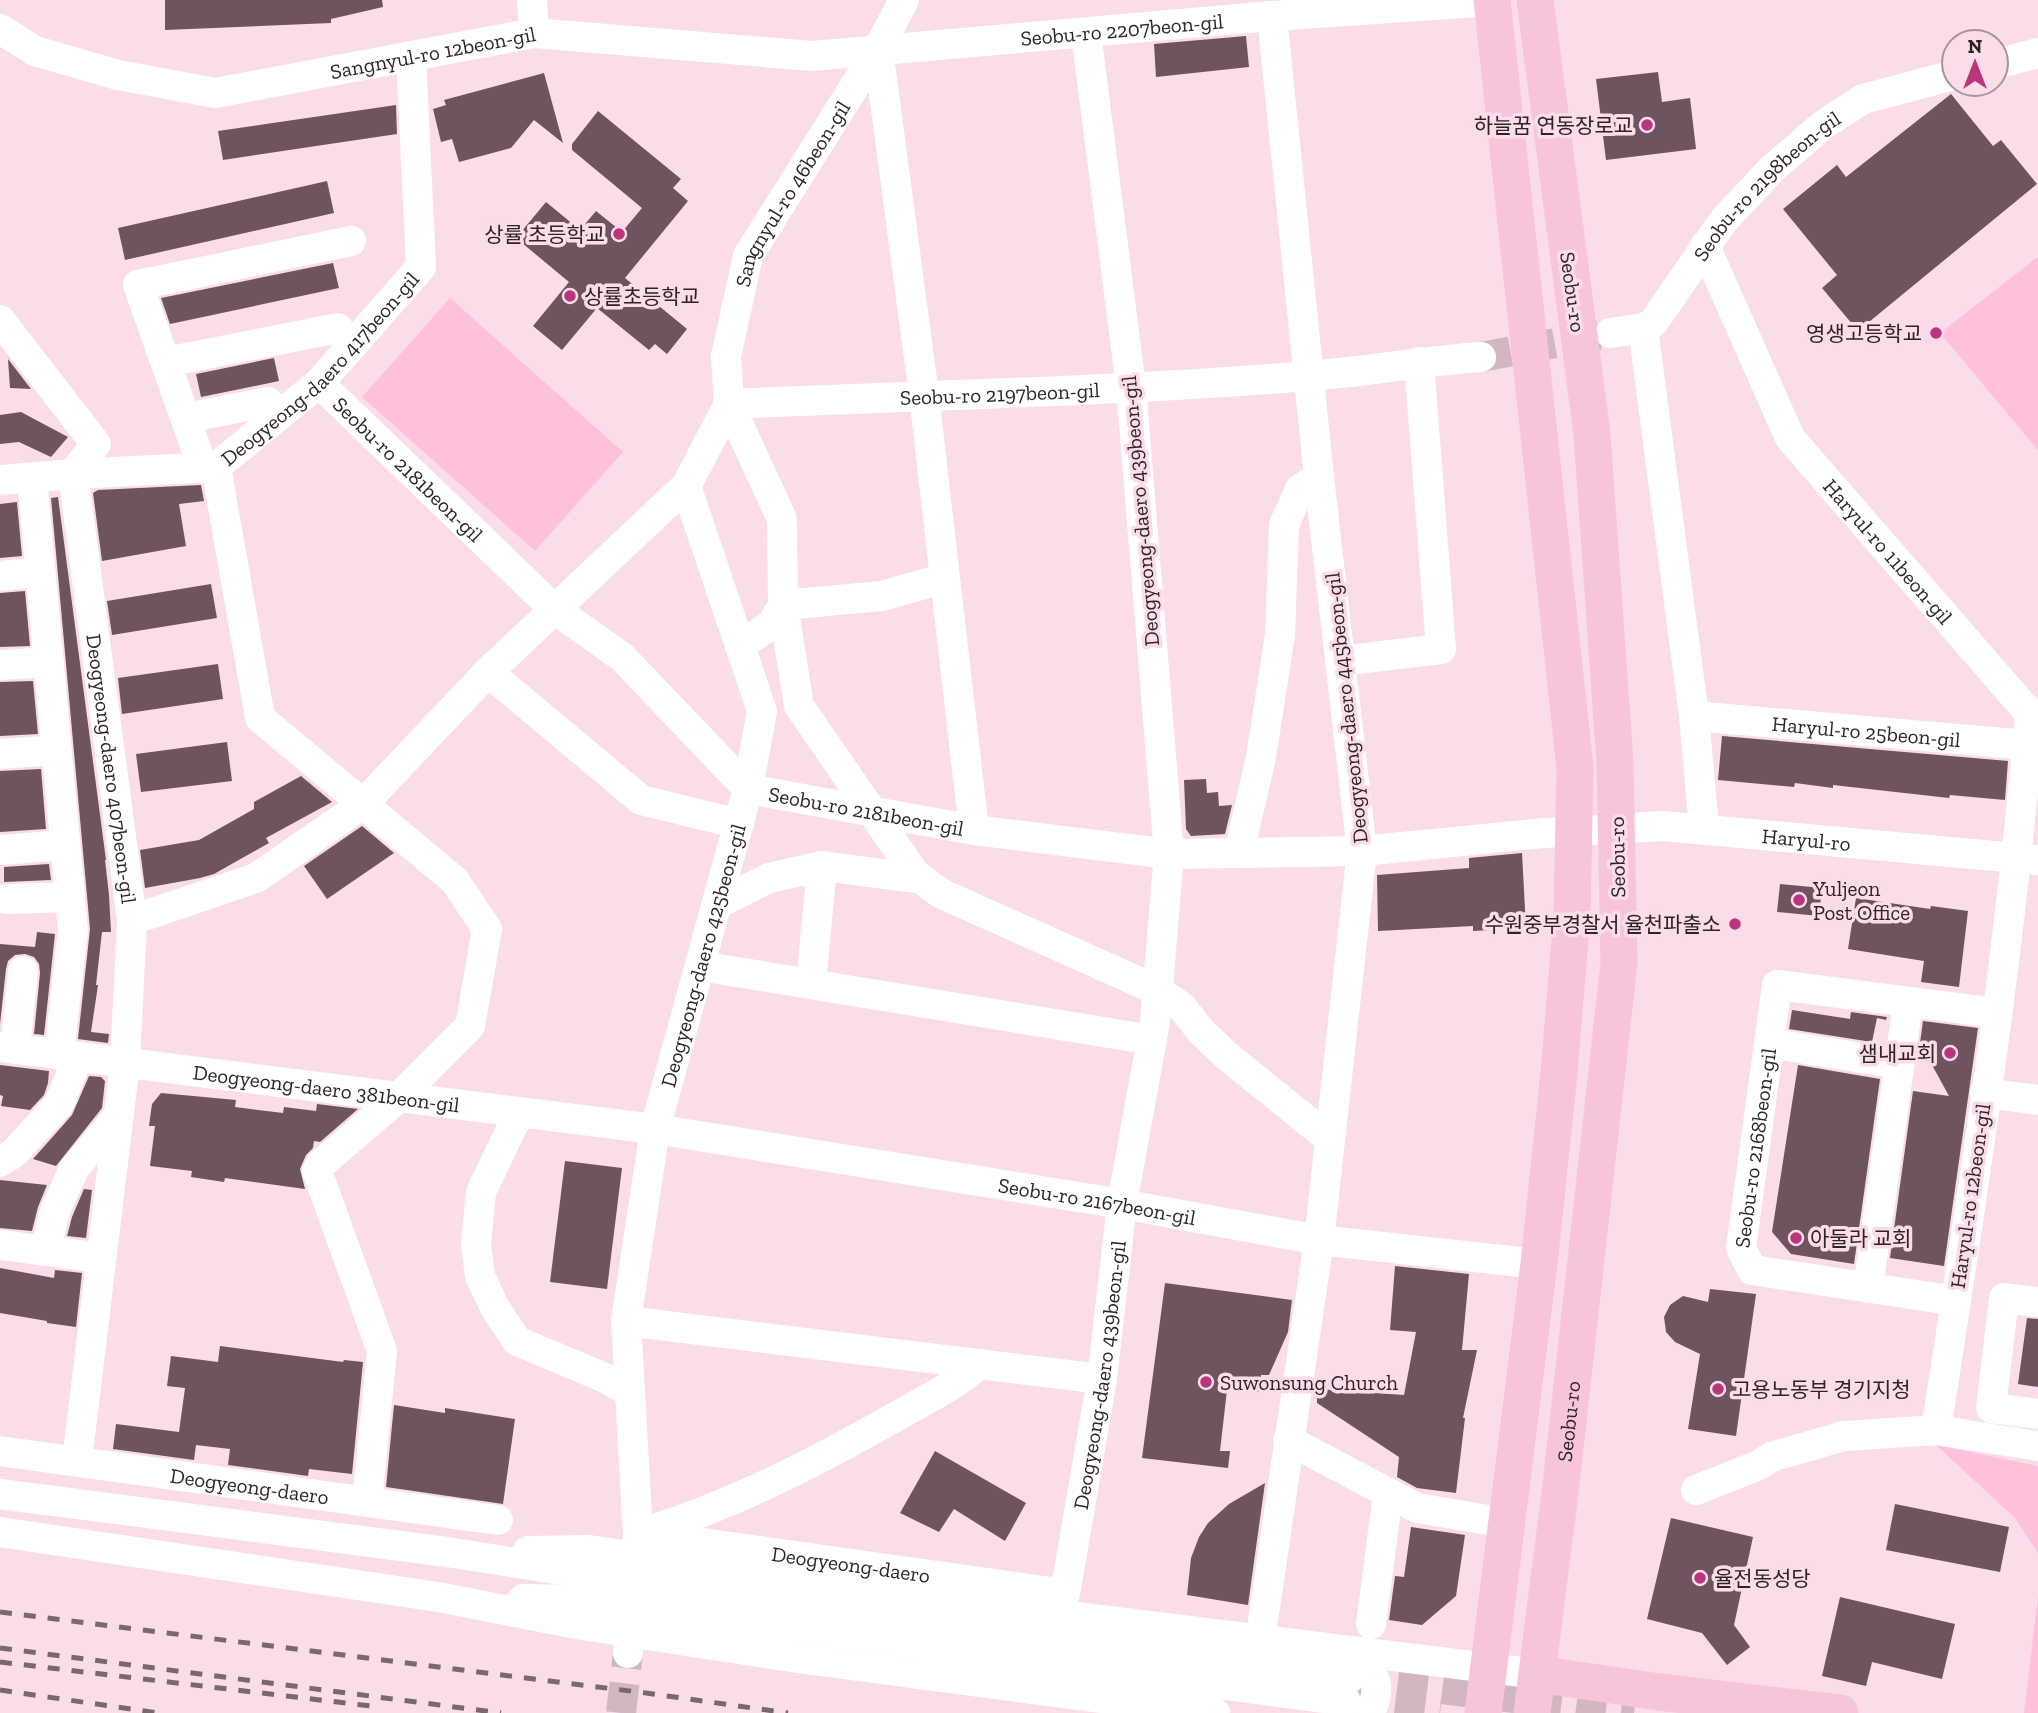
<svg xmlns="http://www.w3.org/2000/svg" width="2038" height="1713" viewBox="0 0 2038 1713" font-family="'Zilla Slab','Noto Sans KR',serif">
<rect width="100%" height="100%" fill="#fbdce9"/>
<g fill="#fec0da">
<path d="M2038,257V450L1940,333Z"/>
<path d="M450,298L623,452L535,551L362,397Z"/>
<path d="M1936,1445L2038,1466V1553L2015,1518Z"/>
<path d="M2038,1597V1713H2024Z"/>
</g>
<g fill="#6e545f">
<path d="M165,0H382L383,7L331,19V23L165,30Z"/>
<path d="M1246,36L1249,67L1156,77L1154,44Z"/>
<path d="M1658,72L1662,102L1690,98L1696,149L1606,160L1596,79Z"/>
<path d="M544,73L563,143L534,120L511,148L459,162L452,139L441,142L433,109L446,105L444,100Z"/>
<path d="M1951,94L1993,146L2001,140L2037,184L1858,331L1822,288L1837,275L1783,209L1837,165L1846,177Z"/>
<path d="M396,105L397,134L223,160L218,131Z"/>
<path d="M598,111L681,179L673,188L688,201L625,278L687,329L667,354L655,344L649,350L597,308L562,350L533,326L569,282L516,238L546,202L580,230L596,211L622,232L642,208L572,150V144Z"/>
<path d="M327,181L334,213L125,260L118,228Z"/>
<path d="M333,263L339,288L170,324L161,298Z"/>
<path d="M274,358L279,381L201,397L196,374Z"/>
<path d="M8,359L31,389L10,388Z"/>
<path d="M21,412L68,437L51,457L19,442L0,444V415Z"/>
<path d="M201,485L204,501L179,504L186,546L102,561L93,493L98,490Z"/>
<path d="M58,497L106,860H105L109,895L111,932H102L96,985H98L91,1032L109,1034L108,1043L78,1039L90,929L51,498Z"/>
<path d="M17,502L22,556L0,558V504Z"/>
<path d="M211,584L217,618L112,635L107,601Z"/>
<path d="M25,591L30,646L0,647V593Z"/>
<path d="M218,664L223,699L122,714L118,678Z"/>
<path d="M33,681L38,734L0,736V682Z"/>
<path d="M1722,736L2008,761L2005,800L1950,795L1949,798L1833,785V788L1795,783L1794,787L1718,780Z"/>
<path d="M227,742L232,781L141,792L136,754Z"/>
<path d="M41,769L46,829L0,832V771Z"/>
<path d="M301,776L332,802L266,838L269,843L214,874L200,878L145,888L140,850L199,840L254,809V802Z"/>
<path d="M1206,779L1207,793L1218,792L1219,806L1232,805L1225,834L1191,836L1186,829L1184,780Z"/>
<path d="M362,826L394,853L327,899L304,866Z"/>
<path d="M1522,853L1526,928L1473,931V926L1378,931L1377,875L1469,868V858Z"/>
<path d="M49,864L51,880L4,882V867Z"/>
<path d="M1780,884L1822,888L1819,916L1777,912Z"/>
<path d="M1856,898L1930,909L1931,906L1968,911L1959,987L1921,982L1924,961L1848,949Z"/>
<path d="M37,932L55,934L44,1035L34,1034L40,973L39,964L34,957L25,954L15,955L8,961L6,969L0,1024V944L35,947Z"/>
<path d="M1792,1010L1850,1019L1851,1012L1887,1017L1886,1020L1877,1018L1872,1042L1789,1029Z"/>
<path d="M1923,1021L1978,1028L1944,1266L1890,1258L1913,1091L1949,1096L1920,1043Z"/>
<path d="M0,1065L49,1071L48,1083L44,1095L30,1110L1,1106L3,1096L0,1095Z"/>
<path d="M1798,1065L1880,1079L1854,1264L1791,1254L1772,1232Z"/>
<path d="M89,1076L101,1077L105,1081L102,1108L56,1166L33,1159L72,1115Z"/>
<path d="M161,1093L236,1100L235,1107L283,1113L284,1107L316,1111L317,1104L358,1109L320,1142L314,1141L313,1148L306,1155L300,1169L305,1189L225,1178L224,1182L191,1177L192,1171L150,1166L155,1126H149L152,1104Z"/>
<path d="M565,1161L622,1168L607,1289L550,1282Z"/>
<path d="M0,1180L47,1185L38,1207L32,1231L0,1228Z"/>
<path d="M84,1189L92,1190L86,1238L67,1236L72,1217Z"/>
<path d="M1395,1266L1469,1274L1462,1350H1477L1463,1418H1465L1456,1493L1417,1488L1397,1477L1399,1457L1317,1403V1389L1404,1395L1416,1332L1390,1330Z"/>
<path d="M0,1268L54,1278L55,1270L82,1273L76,1327L47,1323V1321L0,1313Z"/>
<path d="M1165,1283L1292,1300L1288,1332L1269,1375H1261L1260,1392L1227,1390L1220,1451H1230L1228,1468L1142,1458Z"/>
<path d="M1710,1289L1756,1294L1736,1436L1688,1429L1700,1354L1675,1342L1666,1332L1664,1317L1670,1305L1683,1296L1708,1302Z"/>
<path d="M2027,1318L2038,1319V1387L2018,1384Z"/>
<path d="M220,1346L343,1362L344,1360L363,1362L352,1474L309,1469L308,1476L228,1465L230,1449L196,1445L194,1460L113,1449L116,1424L179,1432L185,1388L167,1386L171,1356L218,1362Z"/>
<path d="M394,1405L445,1413V1408L515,1419L503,1504L386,1487Z"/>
<path d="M935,1451L1026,1503L1005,1541L954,1509L939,1532L900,1513Z"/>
<path d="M1265,1483L1248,1605L1187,1595L1191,1558L1199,1537L1208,1523L1229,1504Z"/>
<path d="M1895,1504L2009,1527L2000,1572L1886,1550Z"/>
<path d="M1671,1518L1753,1537L1734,1625L1750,1647L1727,1665L1702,1633L1647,1619Z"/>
<path d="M1411,1527L1465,1535L1456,1596L1422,1625L1389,1620L1395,1576L1404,1577Z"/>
<path d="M1840,1597L1955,1624L1942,1679L1872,1662L1866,1686L1822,1676Z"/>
</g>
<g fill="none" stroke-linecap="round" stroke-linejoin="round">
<g stroke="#d2b7c2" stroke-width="30" stroke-dasharray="30 15" stroke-linecap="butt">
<path d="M1481,357L1599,335"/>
<path d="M1353,1678L1634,1713"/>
<path d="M1350,1702L1440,1713"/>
<path d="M621,1713L628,1653"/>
</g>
<g stroke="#fff" stroke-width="30">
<path d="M532,0L534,33"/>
<path id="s1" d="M0,29L35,51L118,75L215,93L534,33L812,56L1272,16L1492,1"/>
<path d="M878,49L924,395L974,830"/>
<path d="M1996,64L2038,53"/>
<path id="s2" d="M1705,246L1790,438L2030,714C2010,954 1973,1193 1936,1430"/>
<path id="s3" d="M0,320L96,444L73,474L132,920L125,1063L77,1461"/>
<path d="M1643,328L1694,716L1704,828"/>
<path id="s4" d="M1610,333L1643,328L1653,323L1724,220L1773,168L1823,125L1863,99L1954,75"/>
<path d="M166,362L338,328"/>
<path id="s5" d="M319,383L554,609L622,657L748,789L974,830L1169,854L1362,851L1544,833L1663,826L2038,860"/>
<path id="s6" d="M729,404C922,395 1115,392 1307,376C1365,372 1423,361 1481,357"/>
<path d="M186,418L268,402"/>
<path d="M203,468L138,285L351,241"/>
<path d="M32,478L73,930L59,1054"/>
<path d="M0,480L73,474L216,467"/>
<path d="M0,576L40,572"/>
<path d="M945,578L882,596L783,605L799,706L915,874L940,893L1157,990L1182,1007L1200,1030L1227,1056L1330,1139"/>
<path id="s7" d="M740,646L772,624L783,605L782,519L729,404L726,356L748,256L878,49L904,0"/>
<path d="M1340,661L1441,649L1419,362"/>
<path d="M0,665L49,662"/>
<path d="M488,672L641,800L739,824"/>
<path id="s8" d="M1694,716L2038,746"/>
<path d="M0,754L56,750"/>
<path d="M0,850L65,845"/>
<path d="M1239,853L1261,757L1280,635L1284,525L1300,489L1319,477"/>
<path d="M7,899L70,897"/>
<path d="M717,904L769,878L822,866L922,879"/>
<path d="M132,920L256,878L363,804L488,672L686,486"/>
<path d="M700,966L1152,1040"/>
<path d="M811,984L822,866"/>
<path d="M1769,1043L1899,1064"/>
<path id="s9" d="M0,1047L655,1129L1122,1204L1319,1240L1539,1264"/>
<path d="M15,1049L23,971"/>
<path d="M1985,1093L2038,1100"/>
<path d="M524,1113L515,1121L481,1192L476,1244L480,1276L495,1308L517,1341L603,1377L630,1392"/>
<path d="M0,1162L14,1153L59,1104L78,1057"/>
<path d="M0,1245L101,1258"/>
<path d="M45,1251L55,1211L74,1169L118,1116"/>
<path d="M1868,1288L1908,1003"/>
<path id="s10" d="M1956,1301L1752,1270L1741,1248L1777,985L1996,1013"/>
<path d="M2038,1302L2004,1298L1991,1408L2038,1414"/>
<path d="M626,1321L1102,1379"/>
<path d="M1288,1440L1417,1508L1506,1523"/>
<path id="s11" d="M0,1451L498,1520"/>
<path d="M1696,1490L1759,1465L1771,1457L1844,1436L1936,1430L2038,1446"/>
<path d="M0,1494L447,1552L587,1574L1350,1678"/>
<path id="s12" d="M367,1502L382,1351L317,1171L321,1164L399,1097L470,1026L487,929L455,881L260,718L216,467L319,383L421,267L411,56"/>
<path d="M648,1531C735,1504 818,1461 897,1416C925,1400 955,1386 979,1364"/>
<path d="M0,1532L438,1597L582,1625L798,1658L1215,1713"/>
<path id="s13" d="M638,1534L1065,1594L1102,1379L1122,1204L1155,1022L1169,854L1131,387L1086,33"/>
<path d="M528,1551L589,1550L829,1586L1537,1674"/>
<path d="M523,1599L584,1600L1346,1701"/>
<path d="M1263,1621L1319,1240L1362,851L1319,477L1272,16"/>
<path d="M1371,1624L1388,1494"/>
<path d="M1353,1652C1374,1675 1384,1682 1370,1713"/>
<path id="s14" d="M628,1653L638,1534L626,1321L655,1129L748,789L762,711L686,486L729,404"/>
</g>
<g stroke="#f8c4db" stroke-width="37">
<path d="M1537,1674L1659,1692L1840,1713"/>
<path d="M1483,1713L1539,1264L1559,1073L1572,916L1575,768L1492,0"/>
<path id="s15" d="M1532,1713L1561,1485L1619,963L1615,763L1592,434L1535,0"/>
</g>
<g stroke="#7a686f" stroke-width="5" stroke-dasharray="12 12" stroke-linecap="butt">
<path d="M0,1612L646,1693L788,1713"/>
<path d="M0,1648L501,1713"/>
<path d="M0,1662L371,1706"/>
<path d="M0,1690L158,1713"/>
</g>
</g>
<g fill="#b9367c" stroke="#fbdce9" stroke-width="2.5">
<circle cx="1647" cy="125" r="7"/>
<circle cx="619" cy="234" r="7"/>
<circle cx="570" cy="296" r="7"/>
<circle cx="1936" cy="333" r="7"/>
<circle cx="1799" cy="900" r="7"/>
<circle cx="1735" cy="924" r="7"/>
<circle cx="1950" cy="1053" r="7"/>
<circle cx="1796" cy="1238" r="7"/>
<circle cx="1206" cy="1382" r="7"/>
<circle cx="1718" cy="1389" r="7"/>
<circle cx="1700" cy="1578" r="7"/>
</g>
<g text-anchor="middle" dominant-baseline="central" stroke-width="7" stroke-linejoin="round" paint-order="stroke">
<g font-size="21" fill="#2e2327" stroke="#fbdce9">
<text stroke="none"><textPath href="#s1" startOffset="1141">Seobu-ro 2207beon-gil</textPath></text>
<text stroke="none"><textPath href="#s1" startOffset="448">Sangnyul-ro 12beon-gil</textPath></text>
<text stroke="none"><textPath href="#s4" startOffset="224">Seobu-ro 2198beon-gil</textPath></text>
<text stroke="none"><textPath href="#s7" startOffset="499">Sangnyul-ro 46beon-gil</textPath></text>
<text transform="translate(1573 292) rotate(82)">Seobu-ro</text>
<text stroke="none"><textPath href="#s12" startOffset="1363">Deogyeong-daero 417beon-gil</textPath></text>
<text stroke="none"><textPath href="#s6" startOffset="271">Seobu-ro 2197beon-gil</textPath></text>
<text stroke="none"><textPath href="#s5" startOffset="124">Seobu-ro 2181beon-gil</textPath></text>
<text transform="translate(1140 511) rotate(-95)">Deogyeong-daero 439beon-gil</text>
<text stroke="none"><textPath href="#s2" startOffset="360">Haryul-ro 11beon-gil</textPath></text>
<text transform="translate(1346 708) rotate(-96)">Deogyeong-daero 445beon-gil</text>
<text stroke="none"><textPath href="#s8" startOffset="173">Haryul-ro 25beon-gil</textPath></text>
<text stroke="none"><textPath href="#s3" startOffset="492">Deogyeong-daero 407beon-gil</textPath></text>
<text stroke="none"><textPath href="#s5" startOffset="712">Seobu-ro 2181beon-gil</textPath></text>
<text stroke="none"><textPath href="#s5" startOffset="1657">Haryul-ro</textPath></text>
<text transform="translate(1617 857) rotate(-91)">Seobu-ro</text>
<text stroke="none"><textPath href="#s14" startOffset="707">Deogyeong-daero 425beon-gil</textPath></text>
<text stroke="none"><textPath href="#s9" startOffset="329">Deogyeong-daero 381beon-gil</textPath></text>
<text stroke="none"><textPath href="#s10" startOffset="332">Seobu-ro 2168beon-gil</textPath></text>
<text transform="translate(1970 1196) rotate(-82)">Haryul-ro 12beon-gil</text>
<text stroke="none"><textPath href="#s9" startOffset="1108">Seobu-ro 2167beon-gil</textPath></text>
<text stroke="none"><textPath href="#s13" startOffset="653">Deogyeong-daero 439beon-gil</textPath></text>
<text stroke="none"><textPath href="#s15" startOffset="294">Seobu-ro</textPath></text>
<text stroke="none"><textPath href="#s11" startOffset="252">Deogyeong-daero</textPath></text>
<text stroke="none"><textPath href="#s13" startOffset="215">Deogyeong-daero</textPath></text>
</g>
<g font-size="21" fill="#2e2327" stroke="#fbdce9" text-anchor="start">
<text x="1633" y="125" text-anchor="end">하늘꿈 연동장로교</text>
<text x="605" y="234" text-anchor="end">상률 초등학교</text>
<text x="584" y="296">상률초등학교</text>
<text x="1922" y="333" text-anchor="end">영생고등학교</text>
<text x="1813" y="888">Yuljeon<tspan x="1813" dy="24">Post Office</tspan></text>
<text x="1721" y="924" text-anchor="end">수원중부경찰서 율천파출소</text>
<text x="1936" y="1053" text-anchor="end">샘내교회</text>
<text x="1810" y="1238">아둘라 교회</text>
<text x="1220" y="1382">Suwonsung Church</text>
<text x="1732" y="1389">고용노동부 경기지청</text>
<text x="1714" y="1578">율전동성당</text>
</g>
</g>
<g transform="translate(1975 63)"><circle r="33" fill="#fbdce9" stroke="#a9929b" stroke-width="2"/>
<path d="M0-5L12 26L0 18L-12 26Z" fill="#b9367c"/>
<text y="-10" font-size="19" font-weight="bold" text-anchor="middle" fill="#2e2327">N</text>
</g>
</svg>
